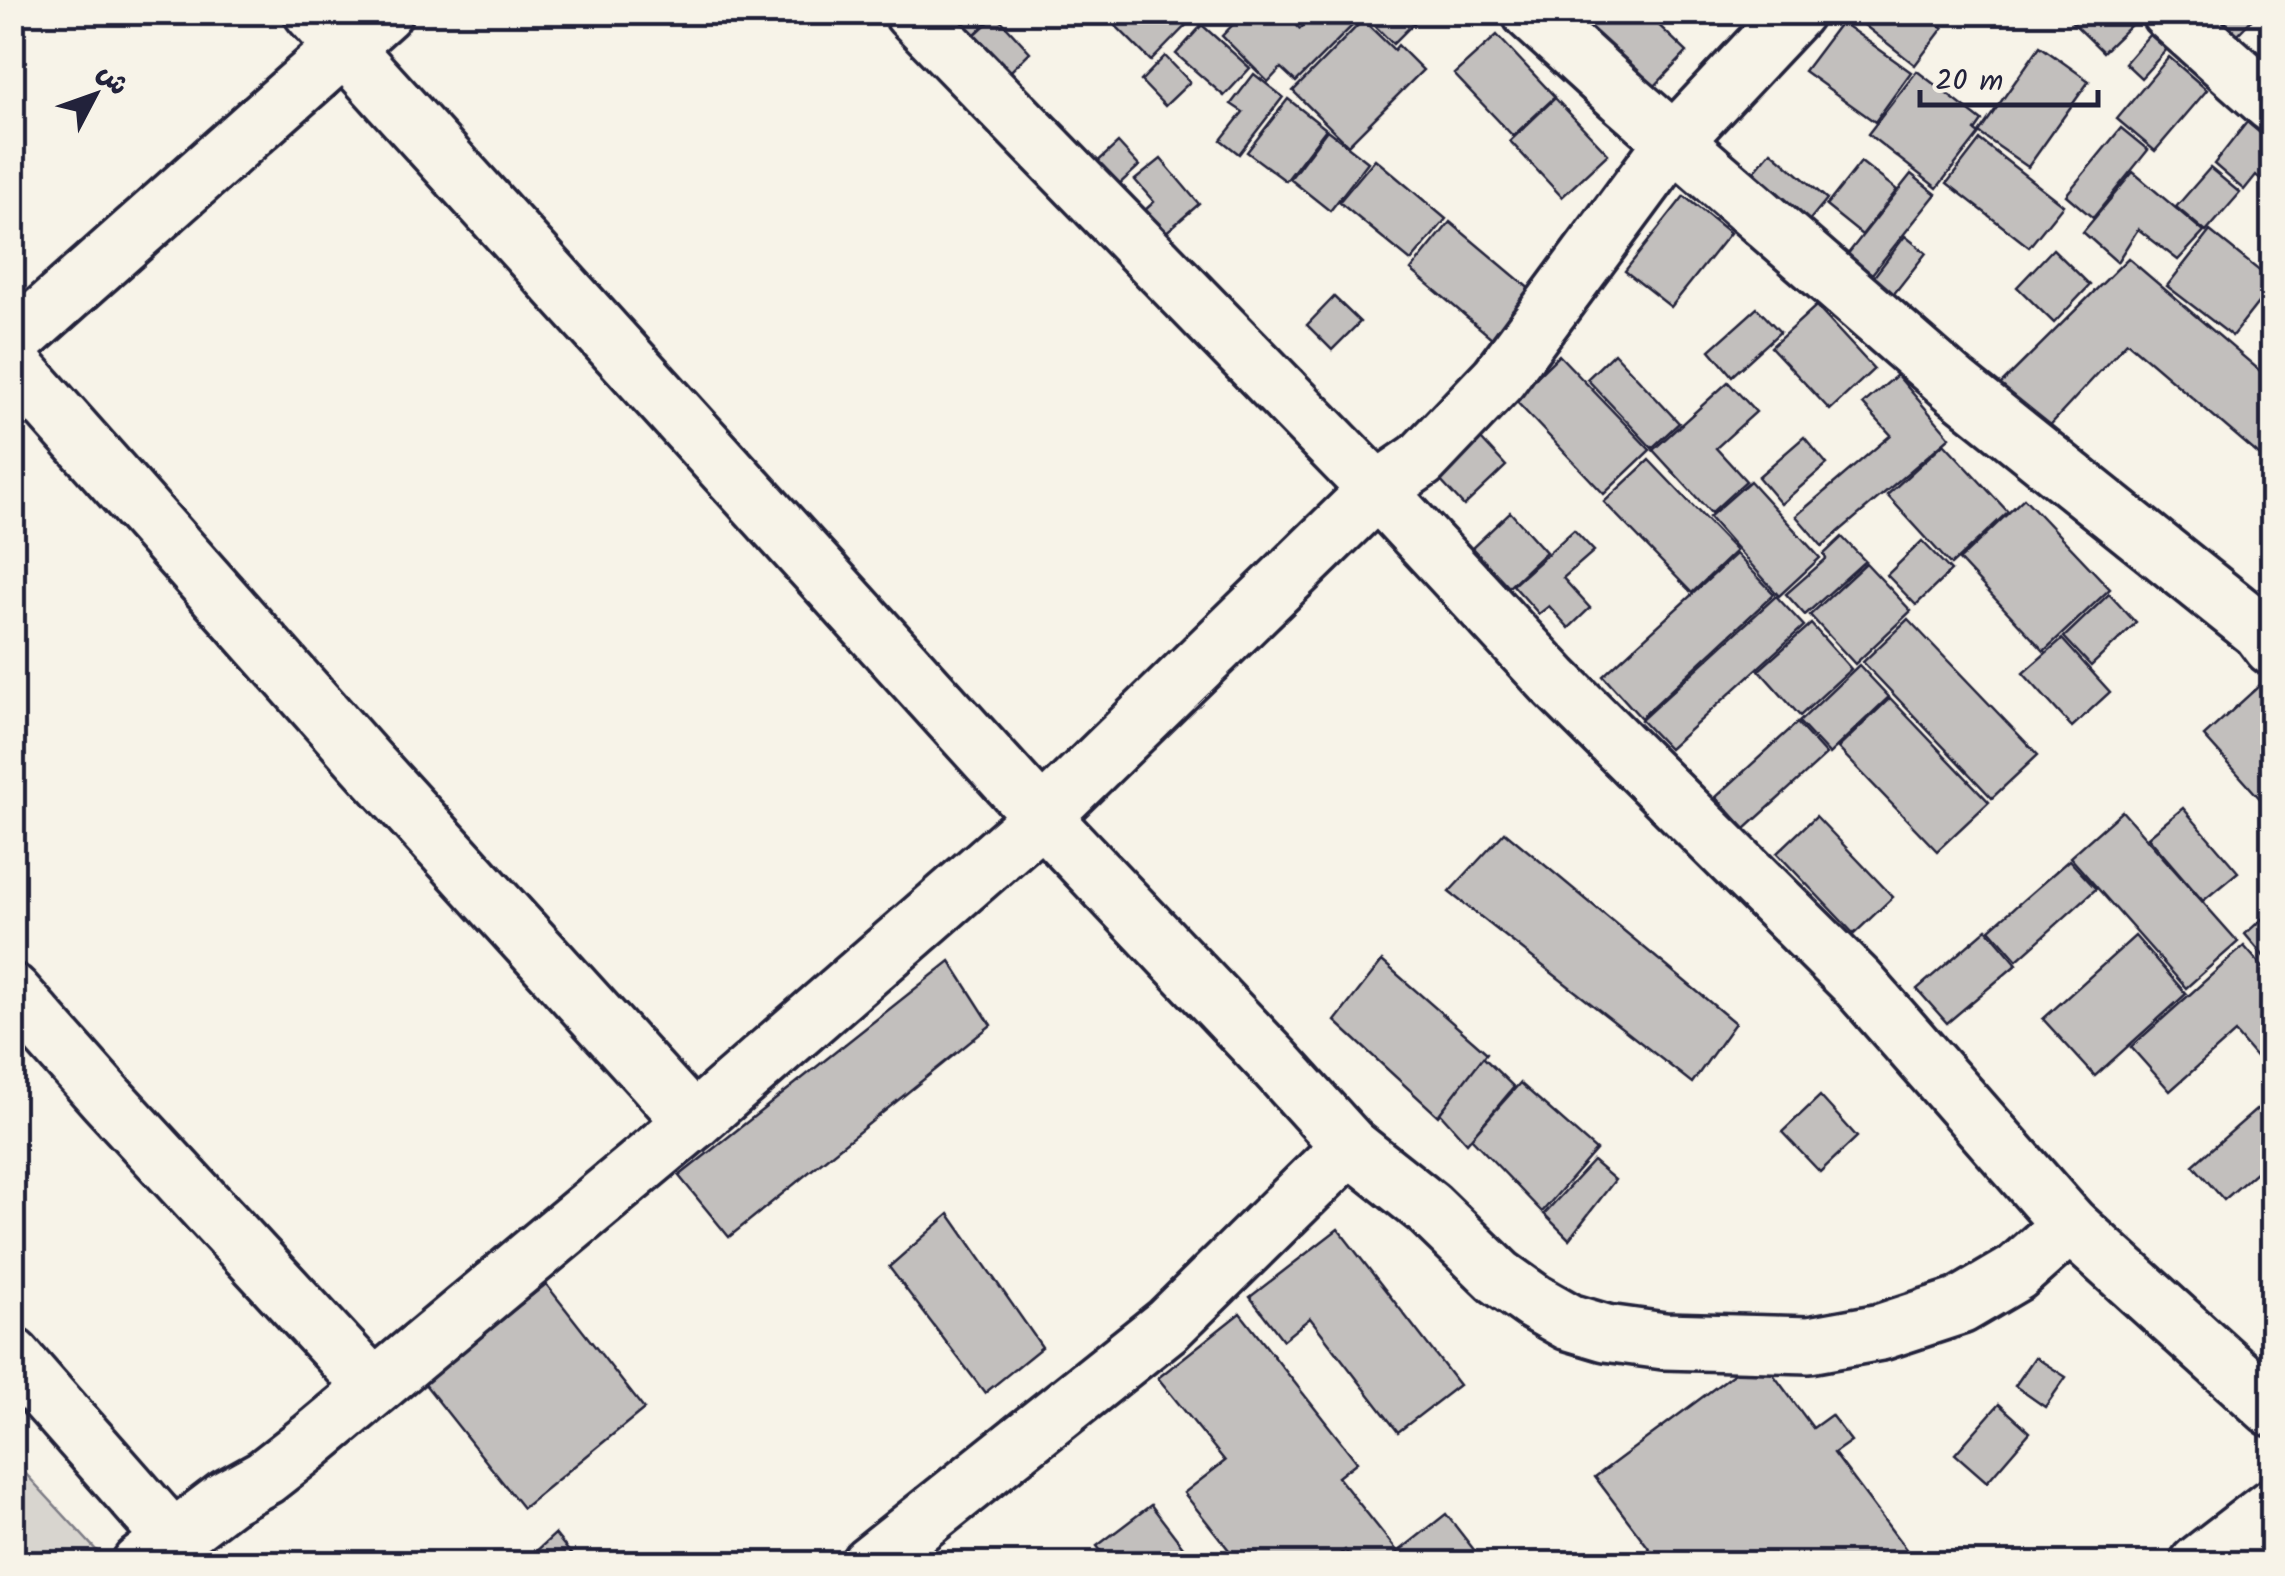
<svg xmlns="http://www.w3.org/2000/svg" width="2285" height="1576" viewBox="0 0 2285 1576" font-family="Kalam,'Playpen Sans Arabic',sans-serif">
<rect width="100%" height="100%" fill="#f7f3e8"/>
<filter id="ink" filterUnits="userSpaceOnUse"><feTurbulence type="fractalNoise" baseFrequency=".01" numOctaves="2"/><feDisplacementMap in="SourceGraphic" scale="20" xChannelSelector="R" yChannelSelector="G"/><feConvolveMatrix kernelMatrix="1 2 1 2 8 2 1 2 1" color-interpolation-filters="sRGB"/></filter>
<g filter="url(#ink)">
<path fill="#d8d5cf" stroke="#7d7c85" stroke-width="2.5" d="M13,1460L108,1563H13Z"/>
<g fill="#c2bfbd" stroke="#22223b" stroke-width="2.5">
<path d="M950,12H998L973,36Z"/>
<path d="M1102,12H1199L1151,61Z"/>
<path d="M1245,12H1284L1300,29L1317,12H1366L1296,82L1281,68L1268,82L1222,36Z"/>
<path d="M1372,12H1425L1393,44L1367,18Z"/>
<path d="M1595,12H1645L1687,52L1652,89L1585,23Z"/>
<path d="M1857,12H1923L1943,28L1915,65L1854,17Z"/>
<path d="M2073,12H2116L2130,26L2103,52L2068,18Z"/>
<path d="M2235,12H2259L2237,35L2225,23Z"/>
<path d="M996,15L1030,52L1007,75L971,38Z"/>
<path d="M1363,20L1394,50L1398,45L1423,70L1348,145L1293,91Z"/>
<path d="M1841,22L1911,72L1875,122L1804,71Z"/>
<path d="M1202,25L1250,68L1224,96L1176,54Z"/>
<path d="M2150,34L2167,49L2141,78L2125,63Z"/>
<path d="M1497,35L1555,97L1513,136L1454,74Z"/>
<path d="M2040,46L2089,81L2028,167L1979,133Z"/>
<path d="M1165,56L1190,82L1165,106L1141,81Z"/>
<path d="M2169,57L2207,90L2155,151L2117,119Z"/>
<path d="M1917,71L1982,121L1975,131L1979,134L1937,188L1868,134Z"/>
<path d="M1254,74L1283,97L1239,154L1221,140L1243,112L1231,104Z"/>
<path d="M1555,98L1608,154L1562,197L1510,141Z"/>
<path d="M1288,99L1326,129L1286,181L1247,152Z"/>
<path d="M2247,122L2272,143V185L2270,188L2256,175L2244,190L2214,164Z"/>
<path d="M2121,128L2148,150L2093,218L2066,195Z"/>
<path d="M1327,130L1368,162L1330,211L1290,179Z"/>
<path d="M1980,140L2063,205L2029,247L1947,183Z"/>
<path d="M1118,143L1139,166L1114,189L1093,166Z"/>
<path d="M1771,151L1827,199L1808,222L1752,174Z"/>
<path d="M1161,159L1199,204L1163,235L1144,211L1154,202L1135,180Z"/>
<path d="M1375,159L1446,219L1411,261L1339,202Z"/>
<path d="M1861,162L1897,190L1862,235L1826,206Z"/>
<path d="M2210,168L2240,193L2206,232L2176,207Z"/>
<path d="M2133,172L2204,232L2178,260L2138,229L2117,262L2083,232Z"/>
<path d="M1911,174L1936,194L1872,274L1847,255Z"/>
<path d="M1684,196L1730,233L1671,307L1625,271Z"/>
<path d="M1450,222L1532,291L1493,339L1411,270Z"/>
<path d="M2210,231L2272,281V285L2232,336L2167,286Z"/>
<path d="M1905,236L1926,253L1893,295L1873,278Z"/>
<path d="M2053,249L2090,285L2054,323L2017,287Z"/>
<path d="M2128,258L2272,381V466L2127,342L2042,434L1994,391Z"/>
<path d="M1334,297L1360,322L1332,350L1307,325Z"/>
<path d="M1816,306L1874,369L1830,410L1771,347Z"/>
<path d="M1757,308L1780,332L1732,376L1710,350Z"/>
<path d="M1614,353L1679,423L1652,448L1587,379Z"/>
<path d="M1559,355L1650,450L1604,494L1514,399Z"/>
<path d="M1897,375L1950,437L1822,546L1796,516L1891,435L1863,404Z"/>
<path d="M1728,382L1756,412L1716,448L1746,481L1711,513L1653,450Z"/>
<path d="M1804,437L1827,464L1781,504L1758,477Z"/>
<path d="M1481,439L1506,466L1464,506L1439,479Z"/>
<path d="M1944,443L2008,512L1951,565L1887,495Z"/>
<path d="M1649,460L1736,551L1692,593L1604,502Z"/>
<path d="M1750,481L1820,558L1779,596L1709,517Z"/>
<path d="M2024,498L2110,589L2044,651L1959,560Z"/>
<path d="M1510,512L1546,552L1509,587L1472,548Z"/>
<path d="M1574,530L1594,551L1563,578L1590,608L1569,628L1549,606L1539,614L1513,585Z"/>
<path d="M1842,537L1865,561L1805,615L1786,594L1826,559L1824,554Z"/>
<path d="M1922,541L1951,571L1916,605L1887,575Z"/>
<path d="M1736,554L1774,594L1641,718L1603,676Z"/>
<path d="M1866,563L1911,611L1855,664L1810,615Z"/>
<path d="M2109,594L2136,623L2091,666L2064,637Z"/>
<path d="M1776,596L1804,626L1669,749L1641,720Z"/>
<path d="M1908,619L2038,755L1992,798L1863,662Z"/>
<path d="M1811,624L1851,669L1800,716L1759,670Z"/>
<path d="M2062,639L2110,692L2072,727L2023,673Z"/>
<path d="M1859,665L1889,697L1829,754L1799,722Z"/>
<path d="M2260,685L2272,699V812L2204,736Z"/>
<path d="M1890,698L1989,802L1937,851L1838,748Z"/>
<path d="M1797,723L1826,755L1745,829L1716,797Z"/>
<path d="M2183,808L2238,872L2203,901L2148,837Z"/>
<path d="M2122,811L2238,942L2186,988L2070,857Z"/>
<path d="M1816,816L1893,897L1854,934L1777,853Z"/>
<path d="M1505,832L1735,1023L1692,1083L1449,892Z"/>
<path d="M2069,860L2096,889L2017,960L1990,929Z"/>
<path d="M2272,910V966L2245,934Z"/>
<path d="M1987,929L2017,964L1947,1023L1917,989Z"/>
<path d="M2135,936L2186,994L2095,1076L2043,1019Z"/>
<path d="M2244,946L2272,978V1076L2235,1033L2170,1091L2131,1047Z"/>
<path d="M950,961L991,1025L729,1237L679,1176Z"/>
<path d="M1382,961L1487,1053L1438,1116L1335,1021Z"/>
<path d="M1483,1057L1514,1087L1467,1143L1440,1113Z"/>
<path d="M1520,1083L1596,1150L1542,1212L1471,1138Z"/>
<path d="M1820,1096L1857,1137L1820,1172L1782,1132Z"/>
<path d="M2272,1096V1158L2224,1200L2193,1165Z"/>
<path d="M1593,1161L1615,1180L1569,1239L1544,1214Z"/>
<path d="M949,1214L1042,1347L985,1393L889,1267Z"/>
<path d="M1338,1229L1459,1385L1398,1432L1310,1318L1283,1340L1250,1297Z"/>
<path d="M546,1284L644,1409L523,1508L424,1383Z"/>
<path d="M1240,1313L1357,1462L1338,1477L1398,1552L1446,1514L1485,1564H1356L1345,1550L1328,1564H1240L1184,1493L1225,1461L1158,1378Z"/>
<path d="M1759,1355L1813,1428L1831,1415L1851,1441L1834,1453L1917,1564H1661L1595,1477Z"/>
<path d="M2035,1357L2066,1377L2045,1407L2015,1386Z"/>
<path d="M1999,1404L2030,1432L1987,1482L1955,1454Z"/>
<path d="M1151,1505L1196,1564H1111L1097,1546Z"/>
<path d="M555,1534L579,1564H522Z"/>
</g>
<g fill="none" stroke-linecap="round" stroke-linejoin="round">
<defs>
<g id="minor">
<path d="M312,12L1042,817L1274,1062L1350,1146L1428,1208L1499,1277L1534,1302L1569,1322L1606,1333L1664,1341L1809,1345L1881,1332L1960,1306L2016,1273L2070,1225"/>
<path d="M912,12L1377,490L1554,681L1857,982L2070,1225L2272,1408"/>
<path d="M1530,12L1622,96L1956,387L2260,631L2272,647"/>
<path d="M2169,12L2272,104"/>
<path d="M12,343L384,12"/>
<path d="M12,363L366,762L693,1122"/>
<path d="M12,992L107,1099L373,1387"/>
<path d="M12,1356L172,1538"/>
<path d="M140,1564L227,1498L265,1477L311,1441L693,1122L1042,817L1377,490L1421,460L1499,378L1674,141L1795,12"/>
<path d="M869,1564L1168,1325L1350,1146"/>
<path d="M2198,1564L2272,1507"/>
</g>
</defs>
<use href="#minor" stroke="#22223b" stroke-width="62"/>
<use href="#minor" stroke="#f7f3e8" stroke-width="55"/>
</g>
</g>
<rect width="2285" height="1576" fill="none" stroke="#f7f3e8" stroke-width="50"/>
<rect x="25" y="25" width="2235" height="1526" fill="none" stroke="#22223b" stroke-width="4" filter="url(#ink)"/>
<g transform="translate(95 95) rotate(49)" stroke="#f7f3e8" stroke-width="8" paint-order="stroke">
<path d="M0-8L18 38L0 25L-18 38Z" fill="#22223b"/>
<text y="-15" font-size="28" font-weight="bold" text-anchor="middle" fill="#22223b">ش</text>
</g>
<path d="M1920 90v15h178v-15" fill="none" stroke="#22223b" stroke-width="5"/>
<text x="1935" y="90" font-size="30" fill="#22223b" stroke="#f7f3e8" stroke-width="8" paint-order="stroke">20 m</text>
</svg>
